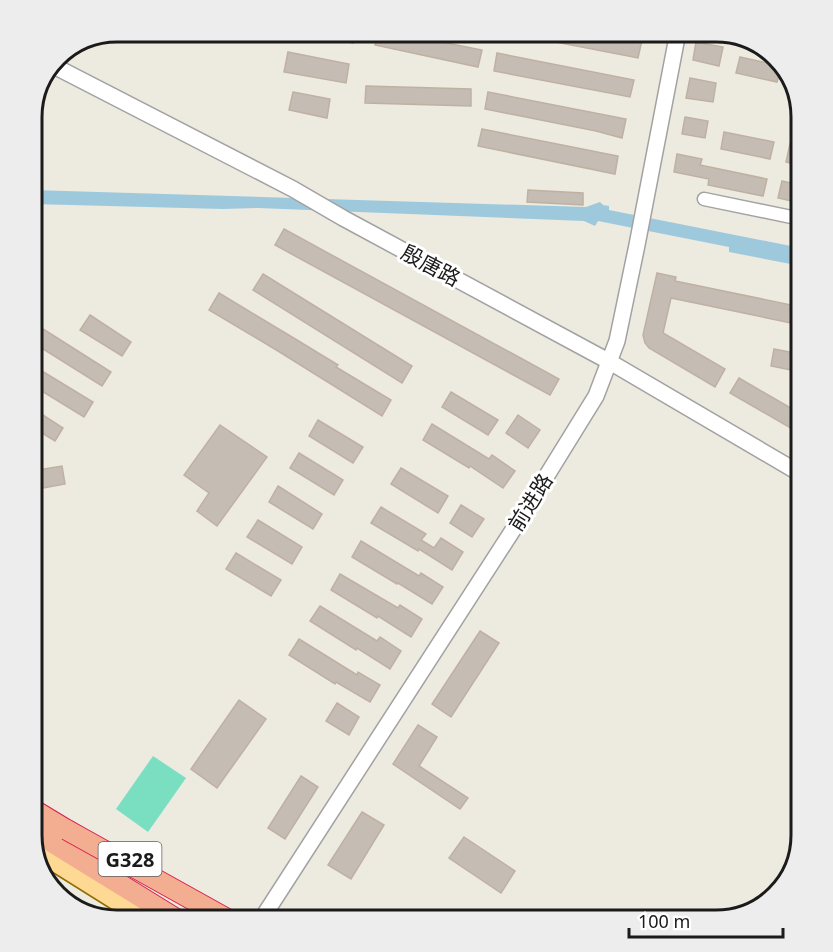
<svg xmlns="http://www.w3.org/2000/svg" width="833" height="952" viewBox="0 0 833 952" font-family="'Noto Sans','Noto Sans SC',sans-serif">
<rect width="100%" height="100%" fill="#edeae0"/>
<path fill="#7adfc1" d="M153,756L186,778L148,832L116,809Z"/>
<path fill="#9ec9dd" d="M32,190L586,207L600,202L603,205L609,206V210L801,248V266L729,252V247L598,221L595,226L584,221L258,208L223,209L32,204Z"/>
<g fill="#c5bcb3" stroke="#bfb1a2" stroke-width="1.5">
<path d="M318,32H355L353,43L318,35Z"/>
<path d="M378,32H392L482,50L478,67L375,45Z"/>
<path d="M524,32H589L613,37L614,35L642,40L638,58L524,36Z"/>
<path d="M696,42L723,47L719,66L693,60Z"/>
<path d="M288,52L349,64L346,83L284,72Z"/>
<path d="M497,53L634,80L630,97L494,71Z"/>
<path d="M740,57L781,66L777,82L736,73Z"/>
<path d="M690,78L716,83L713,102L686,98Z"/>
<path d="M366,86L471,89V106L365,103Z"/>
<path d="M293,92L330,99L327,118L289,110Z"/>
<path d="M488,92L626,119L622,138L596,131L485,109Z"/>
<path d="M685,117L708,121L705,138L682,134Z"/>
<path d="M482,129L618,156L615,174L478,146Z"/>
<path d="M724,132L774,142L770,159L721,149Z"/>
<path d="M790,144L801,147V166L786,162Z"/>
<path d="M677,154L702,159L700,165L767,179L763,196L708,185L709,179L674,172Z"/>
<path d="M782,181L801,185V203L778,198Z"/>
<path d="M528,190L583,193V205L527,202Z"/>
<path d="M284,229L559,379L550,395L275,245Z"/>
<path d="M657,273L676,277L675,281L801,307V325L671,298L663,333L725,369L715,387L649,348L645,343L643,335Z"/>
<path d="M263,274L412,366L402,383L253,290Z"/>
<path d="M219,293L292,337L338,365L336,367L391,400L382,416L278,351L209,310Z"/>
<path d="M90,315L131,342L122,356L80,330Z"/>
<path d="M32,322L111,372L102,386L32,342Z"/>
<path d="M774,349L801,354V372L771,366Z"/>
<path d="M32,365L93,402L84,417L32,385Z"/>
<path d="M739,378L801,414V434L730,393Z"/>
<path d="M451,392L498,420L488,435L442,407Z"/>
<path d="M32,408L63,428L55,441L32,427Z"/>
<path d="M518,415L540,430L528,448L506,433Z"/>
<path d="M318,420L363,447L353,463L309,436Z"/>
<path d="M432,424L489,459L492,455L515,471L503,488L470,466L469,468L423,440Z"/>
<path d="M220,425L267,457L217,526L197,511L209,493L184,475Z"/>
<path d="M299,453L343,480L334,495L290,468Z"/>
<path d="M62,466L65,484L32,490V471Z"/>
<path d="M401,468L448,496L438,513L391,484Z"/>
<path d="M278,486L322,514L313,529L269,502Z"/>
<path d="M461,505L484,519L472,537L450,523Z"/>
<path d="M381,507L426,534L421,540L434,548L441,538L463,552L452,570L419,549L418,551L371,523Z"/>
<path d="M258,520L302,547L292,564L247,537Z"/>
<path d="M361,541L419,576L421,573L443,587L432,604L398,583L397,584L352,557Z"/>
<path d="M236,553L281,580L271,596L226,569Z"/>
<path d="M340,574L398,608L400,605L422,619L411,637L378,616L377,618L331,590Z"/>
<path d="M320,606L377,641L380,637L401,651L390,669L357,648L356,650L310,621Z"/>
<path d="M480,631L499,643L451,717L432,704Z"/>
<path d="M299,639L357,675L358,672L380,685L370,702L336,682L335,684L289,655Z"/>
<path d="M239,700L266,719L217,788L191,769Z"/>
<path d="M337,703L359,717L349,735L326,721Z"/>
<path d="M418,725L437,737L419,766L468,798L460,809L393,764Z"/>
<path d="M301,776L318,787L285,839L268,828Z"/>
<path d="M362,812L384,825L351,879L328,865Z"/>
<path d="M464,837L515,871L501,893L449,858Z"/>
</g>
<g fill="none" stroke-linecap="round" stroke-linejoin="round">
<defs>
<path id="minor" d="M704,199L801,219"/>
<g id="tertiary">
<path d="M54,66L293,189L343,218L610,362L801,474"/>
<path d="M261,920L520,519L596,396L617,341L637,245L678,32"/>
</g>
<path id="primary" d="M37,851L147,920"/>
<g id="trunk">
<path d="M32,809L80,838"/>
<path d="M32,830L178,920"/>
</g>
</defs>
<use href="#minor" stroke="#a2a2a2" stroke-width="15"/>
<use href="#tertiary" stroke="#a2a2a2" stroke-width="18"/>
<use href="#primary" stroke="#926e00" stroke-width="21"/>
<use href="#trunk" stroke="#d91e4e" stroke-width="22"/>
<use href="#minor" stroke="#fff" stroke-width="12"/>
<use href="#tertiary" stroke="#fff" stroke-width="15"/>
<use href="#primary" stroke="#fed994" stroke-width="18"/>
<use href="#trunk" stroke="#f3ae91" stroke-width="20"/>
<defs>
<path id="trunk-bridge" d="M67,830L229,920"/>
</defs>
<use href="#trunk-bridge" stroke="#d91e4e" stroke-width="22" stroke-linecap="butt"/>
<use href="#trunk-bridge" stroke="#f3ae91" stroke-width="20"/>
</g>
<g text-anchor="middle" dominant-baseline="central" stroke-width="6" stroke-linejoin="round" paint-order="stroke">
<rect fill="#fff" stroke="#5f5f5f" stroke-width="1.5" x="98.5" y="842" width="63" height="34" rx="4.5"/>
<g font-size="20" font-weight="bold" fill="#1b1b1b">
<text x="130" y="859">G328</text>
</g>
<g font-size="21" fill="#1b1b1b" stroke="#fff">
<text transform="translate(431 265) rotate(28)">殷唐路</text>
<text transform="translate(530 502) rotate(-58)">前进路</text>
</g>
</g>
<path d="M0 0H833V952H0ZM117 42H716A75 75 0 0 1 791 117V835A75 75 0 0 1 716 910H117A75 75 0 0 1 42 835V117A75 75 0 0 1 117 42Z" fill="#ededed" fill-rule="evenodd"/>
<path fill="none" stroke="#1b1b1b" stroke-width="3" d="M117 42H716A75 75 0 0 1 791 117V835A75 75 0 0 1 716 910H117A75 75 0 0 1 42 835V117A75 75 0 0 1 117 42Z"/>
<path d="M629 928v9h154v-9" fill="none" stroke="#1b1b1b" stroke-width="3"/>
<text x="638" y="928" font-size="18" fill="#1b1b1b" stroke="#ffffff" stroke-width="4.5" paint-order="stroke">100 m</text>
</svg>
